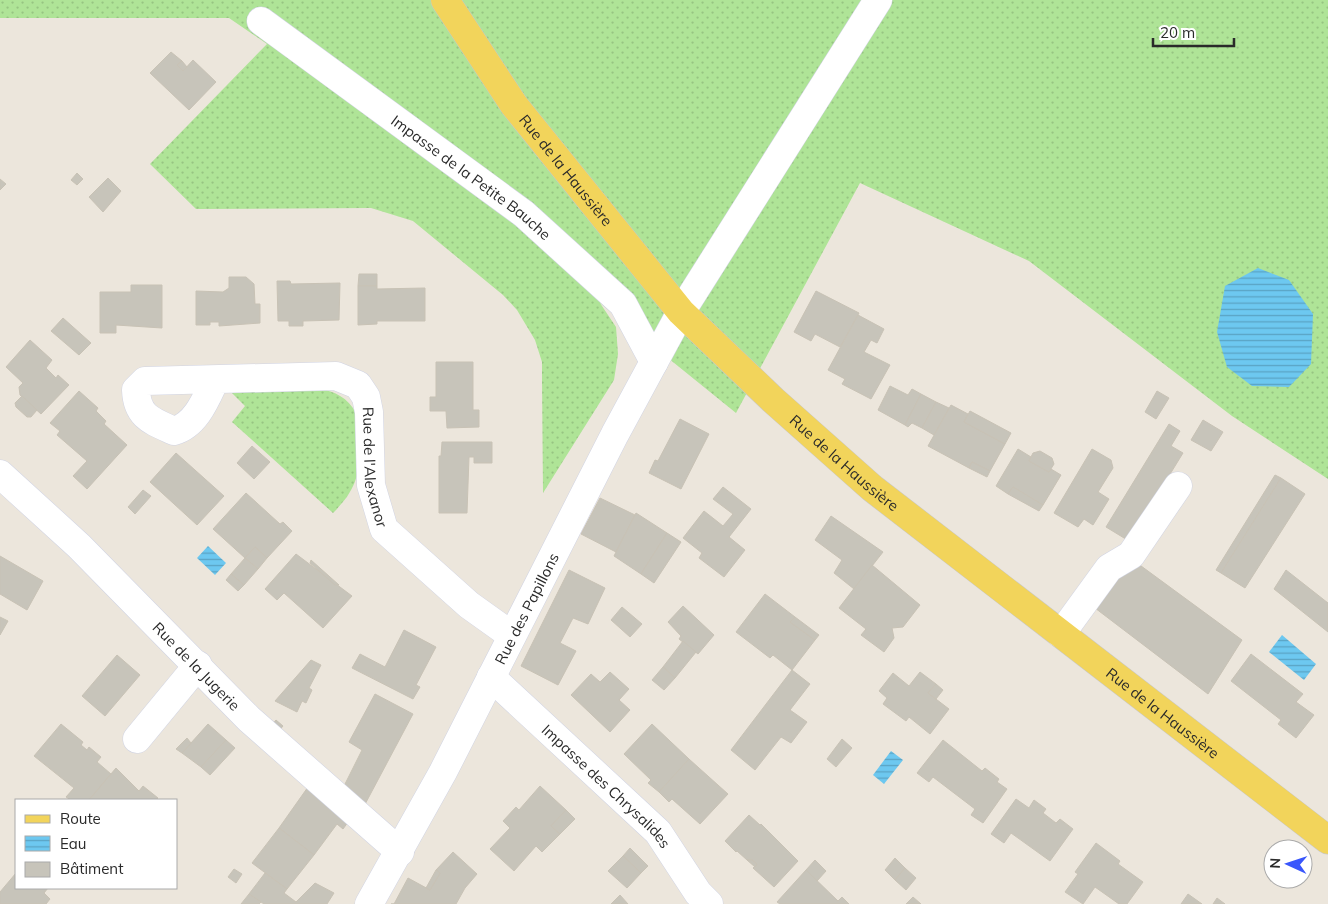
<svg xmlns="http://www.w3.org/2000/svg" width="1328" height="904" viewBox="0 0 1328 904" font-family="Mulish,sans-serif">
<defs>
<pattern id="grass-dots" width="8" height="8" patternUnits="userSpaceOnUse" patternTransform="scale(1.25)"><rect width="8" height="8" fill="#afe497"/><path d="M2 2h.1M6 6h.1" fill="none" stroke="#97c482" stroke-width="1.8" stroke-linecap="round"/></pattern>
<pattern id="water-rules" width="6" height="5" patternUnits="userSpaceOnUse" patternTransform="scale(1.25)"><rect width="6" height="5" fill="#6dc8f0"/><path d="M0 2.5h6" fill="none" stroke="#5aa3c3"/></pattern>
</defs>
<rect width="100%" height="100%" fill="#ece6dc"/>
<g fill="url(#grass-dots)">
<path d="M0,0H1328V479L1232,416L1029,261L860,183L736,413L600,303L616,327L618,354L614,380L543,493L542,378V362L535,340L517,310L503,295L413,221L371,208L196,209L150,164L267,44L229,18H0Z"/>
<path d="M319,389C335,391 348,398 356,413C358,457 368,479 333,513L232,422L245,406L231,392Z"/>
</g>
<g fill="url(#water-rules)">
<path d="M1258,268L1289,280L1313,314L1311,364L1289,387L1252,386L1227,367L1217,332L1225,286Z"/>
<path d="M208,546L226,563L215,575L197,558Z"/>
<path d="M1282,635L1316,664L1304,680L1269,652Z"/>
<path d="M891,751L903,760L884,784L873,775Z"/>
</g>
<g fill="#c7c4ba" stroke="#c8c2b5">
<path d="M171,52L182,61L177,65L183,71L193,60L216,82L189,110L150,73Z"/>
<path d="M182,61L187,67L183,71L177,65Z"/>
<path d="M77,173L83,179L77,185L71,180Z"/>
<path d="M108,178L121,191L103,212L89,197Z"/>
<path d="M0,179L6,184L0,190Z"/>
<path d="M359,274H377V286H358Z"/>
<path d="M229,277H246L254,284L255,304H260V323L219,326V322H210V325H196V291L223,292L229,288Z"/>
<path d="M277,281H290L291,284L340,283L339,320L303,321V326H289V321H278Z"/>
<path d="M131,285H162V328L116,325V333H100V292H131Z"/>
<path d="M358,286H377V289L425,288V321H377V324L358,325Z"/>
<path d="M816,291L859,313L840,347L815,334L811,341L794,332Z"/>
<path d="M858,315L884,329L877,343L871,340L864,352L890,365L871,399L842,384L845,379L828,370Z"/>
<path d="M63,318L91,343L79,355L51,331Z"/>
<path d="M30,340L52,360L46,368L56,378L58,375L69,385L41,414L20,395L19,387L23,383L6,367Z"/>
<path d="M436,362H473V410H479V427L447,428L446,411H430V397H436Z"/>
<path d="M890,386L908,395L912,389L921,394L905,425L878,410Z"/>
<path d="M79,391L98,408L96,411L106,421L104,424L127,445L87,489L73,476L87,461L57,435L60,431L50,423Z"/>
<path d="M1157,391L1169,398L1156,419L1145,412Z"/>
<path d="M921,394L936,402L922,428L912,423L908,427L905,425Z"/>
<path d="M22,396L37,410L31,417H27L16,407L15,403Z"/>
<path d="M936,402L949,408L934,435L922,428Z"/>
<path d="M951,405L968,414L964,422L1005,444L990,471L972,462L969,468L928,446Z"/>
<path d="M970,411L1011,433L1005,444L964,422Z"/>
<path d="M680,419L709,434L681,489L649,473L655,460L658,461Z"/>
<path d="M1203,420L1223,432L1211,451L1191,440Z"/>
<path d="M1169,424L1180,431L1171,446L1183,453L1129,541L1106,527Z"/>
<path d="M442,442H492V463H474V457H469L467,513H439V456H441Z"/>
<path d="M252,446L270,462L254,479L237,463Z"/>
<path d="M1018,449L1031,457L1029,461L1049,472L1051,469L1061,475L1043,505L1013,487L1008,494L996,486Z"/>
<path d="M1092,449L1111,460L1113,468L1098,492L1109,499L1093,525L1084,519L1078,527L1054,513Z"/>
<path d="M1040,451L1052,458L1054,464L1049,472L1029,461L1033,453Z"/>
<path d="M176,453L224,496L197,525L150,482Z"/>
<path d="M972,462L990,471L987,477L969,468Z"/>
<path d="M1275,475L1281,478L1221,573L1216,570Z"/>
<path d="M1281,478L1305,494L1245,588L1221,573Z"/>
<path d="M723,487L751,509L729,537L745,550L724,577L699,558L702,553L683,538L704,511L723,526L733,514L713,499Z"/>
<path d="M1013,487L1043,505L1039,511L1008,494Z"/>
<path d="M143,490L151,496L135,514L128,507Z"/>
<path d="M246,493L280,524L283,522L292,531L267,558L255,547L245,558L213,529Z"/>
<path d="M600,498L635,515L616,552L581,534Z"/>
<path d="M636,513L667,533L641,574L614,556Z"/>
<path d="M831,516L883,552L854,589L834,573L842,560L815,540Z"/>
<path d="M667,533L681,542L654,583L641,574Z"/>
<path d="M255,547L267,558L258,569L245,558Z"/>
<path d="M296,554L352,596L323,628L284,593L277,600L265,589Z"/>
<path d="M0,556L43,581L27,610L0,594Z"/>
<path d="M245,558L258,569L244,585L231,574Z"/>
<path d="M311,560L339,585H335L310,563Z"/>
<path d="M1137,563L1242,640L1208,694L1095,608L1122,575Z"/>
<path d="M872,565L920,605L903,627L892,628L894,638L884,652L861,635L866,629L839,608Z"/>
<path d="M569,570L605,588L588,624L573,618L560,643L576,651L558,685L521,666Z"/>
<path d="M1286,570L1328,603V632L1274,589Z"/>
<path d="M231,574L244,585L238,591L226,580Z"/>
<path d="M765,594L795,617L790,622L815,640L792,670L773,655L770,658L736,632Z"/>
<path d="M683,606L714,635L698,654L679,639L681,636L668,622Z"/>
<path d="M622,607L642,624L630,637L611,620Z"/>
<path d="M0,617L8,621L0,635Z"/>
<path d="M795,617L819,635L815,640L790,622Z"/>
<path d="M404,630L436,647L416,685L420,687L413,699L352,668L360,654L385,667Z"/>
<path d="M683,641L696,652L675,678L663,667Z"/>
<path d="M1251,654L1303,694L1296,702L1314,715L1296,738L1278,724L1281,720L1231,681Z"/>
<path d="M117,655L140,675L105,716L82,696Z"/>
<path d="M311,660L321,665L309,688L312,690L306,703L302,701L297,712L275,701Z"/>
<path d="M663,667L675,678L664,690L652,680Z"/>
<path d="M792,670L810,684L790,710L807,722L791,743L781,737L755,770L731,750Z"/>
<path d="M610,672L629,689L619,700L630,710L610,732L571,695L591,674L600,682Z"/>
<path d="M920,672L936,684L928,693L949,709L930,734L909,717L906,721L883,704L887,698L879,691L893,673L909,686Z"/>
<path d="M936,684L943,690L936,699L928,693Z"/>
<path d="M375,694L413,714L363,808L341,792L362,750L349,742Z"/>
<path d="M276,720L283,726L277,733L270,727Z"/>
<path d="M61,724L83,742L81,745L87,750L89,747L101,757L97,762L111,774L89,800H71L66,797L74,788L34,756Z"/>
<path d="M208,724L226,740L201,767L182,753Z"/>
<path d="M652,724L689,759L659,792L648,783L651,780L624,754Z"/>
<path d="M187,738L191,743L182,753L176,749Z"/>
<path d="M842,739L852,748L836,767L827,759Z"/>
<path d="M226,740L235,748L210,775L201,767Z"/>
<path d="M943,740L982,771L985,768L999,779L997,782L1007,789L983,823L971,815L975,809L933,777L929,782L917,773Z"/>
<path d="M689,759L728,794L700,824L672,799L669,802L659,792Z"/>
<path d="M116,768L139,791L143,786L158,798L156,800H89Z"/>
<path d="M540,786L566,810L551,826L560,834L542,852L536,846L514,871L490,849L510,828L503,821L516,807L519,810Z"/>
<path d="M308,787L351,818L343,829L337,824L314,855L279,828Z"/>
<path d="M1016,799L1029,808L1034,800L1046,809L1043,813L1056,823L1060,819L1073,829L1050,861L1011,833L1004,843L991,834Z"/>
<path d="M566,810L575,819L560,834L551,826Z"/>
<path d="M749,815L760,825L761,824L798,861L774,887L753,868L757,864L752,860H747L737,851L736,852L725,841Z"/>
<path d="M279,828L314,855L287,889L252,863Z"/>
<path d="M1096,843L1120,861L1118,864L1143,882L1127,904H1119L1095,887L1083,904L1065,892L1078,874L1075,872Z"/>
<path d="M630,848L648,866L641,873L623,856Z"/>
<path d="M453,852L477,874L465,888L456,904H391H394L408,878L430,890L440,873L436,870Z"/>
<path d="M623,856L641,873L627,888L608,871Z"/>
<path d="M895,858L905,868L895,880L885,870Z"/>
<path d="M747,860H752L757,864L755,867Z"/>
<path d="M815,860L826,871L817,881L806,870Z"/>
<path d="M905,868L916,878L906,890L895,880Z"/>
<path d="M234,869L242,874L236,883L228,877Z"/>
<path d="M436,870L440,873L430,890L426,888Z"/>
<path d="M806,870L838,901L842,897L849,904H780L777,902Z"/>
<path d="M16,873V888H48L44,893L50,899L46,904H0V892Z"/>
<path d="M265,873L287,889L284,893L296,902L315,883L334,893L327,904H264L249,894Z"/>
<path d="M249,894L261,902L259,904H241Z"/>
<path d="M1188,894L1202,904H1181Z"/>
<path d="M620,895L628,904H611Z"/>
<path d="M913,897L921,904H906Z"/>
<path d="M1217,898L1225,904H1213Z"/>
</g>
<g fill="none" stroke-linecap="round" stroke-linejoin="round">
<defs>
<g id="minor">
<path id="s1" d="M261,21L524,214L623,304L654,362"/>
<path id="s2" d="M215,380C206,399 196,425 174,431C152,421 137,417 136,390L145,381L336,376L358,385L366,397L369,412L371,485L384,529L469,605L511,635"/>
<path id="s3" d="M0,474L79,546L249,719L400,852"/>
<path d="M1061,634L1109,568L1131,555L1178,486"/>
<path id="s4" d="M491,677L658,832L698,893L709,904"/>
<path d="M137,739L198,665"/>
<path id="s5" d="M369,904L443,772L615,434L681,312L878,0"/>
</g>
<g id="major">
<path id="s6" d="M445,0L514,105L681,312L773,400L872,488L1328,840"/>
</g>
</defs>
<use href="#minor" stroke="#d1d4e3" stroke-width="29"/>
<use href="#major" stroke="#c8c8c8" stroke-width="29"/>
<use href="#minor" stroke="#fff" stroke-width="28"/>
<use href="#major" stroke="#f2d45b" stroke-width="28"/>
</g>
<g text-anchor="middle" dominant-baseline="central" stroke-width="5" stroke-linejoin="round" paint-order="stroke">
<g font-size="15" fill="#2a2a2a" stroke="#fff">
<text stroke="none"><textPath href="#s6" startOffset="209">Rue de la Haussière</textPath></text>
<text stroke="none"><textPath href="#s1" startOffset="262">Impasse de la Petite Bauche</textPath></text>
<text stroke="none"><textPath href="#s6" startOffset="614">Rue de la Haussière</textPath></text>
<text stroke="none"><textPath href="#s2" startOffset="441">Rue de l'Alexanor</textPath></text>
<text stroke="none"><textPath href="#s5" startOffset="335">Rue des Papillons</textPath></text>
<text stroke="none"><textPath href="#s3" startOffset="275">Rue de la Jugerie</textPath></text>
<text stroke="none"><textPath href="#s6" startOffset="1019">Rue de la Haussière</textPath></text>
<text stroke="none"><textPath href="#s4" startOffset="159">Impasse des Chrysalides</textPath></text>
</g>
</g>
<rect x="15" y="799" width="162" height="90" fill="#ffffff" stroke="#aaaaaa"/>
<rect x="25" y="815" width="25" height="8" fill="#f2d45b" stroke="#aaaaaa"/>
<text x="60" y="824" font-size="15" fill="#2a2a2a">Route</text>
<rect x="25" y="836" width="25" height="15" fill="url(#water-rules)" stroke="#aaaaaa"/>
<text x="60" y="849" font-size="15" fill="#2a2a2a">Eau</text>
<rect x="25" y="862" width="25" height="15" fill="#c7c4ba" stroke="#aaaaaa"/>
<text x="60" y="874" font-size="15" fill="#2a2a2a">Bâtiment</text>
<g transform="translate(1288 864) rotate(273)"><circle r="24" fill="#ffffff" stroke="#aaaaaa"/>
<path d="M0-4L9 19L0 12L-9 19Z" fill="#3956fc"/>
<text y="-8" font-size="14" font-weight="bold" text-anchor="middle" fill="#2a2a2a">N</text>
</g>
<path d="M1153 38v8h81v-8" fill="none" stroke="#2a2a2a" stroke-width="2.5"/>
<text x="1160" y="38" font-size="15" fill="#2a2a2a" stroke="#ffffff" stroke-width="4" paint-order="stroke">20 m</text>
</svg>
